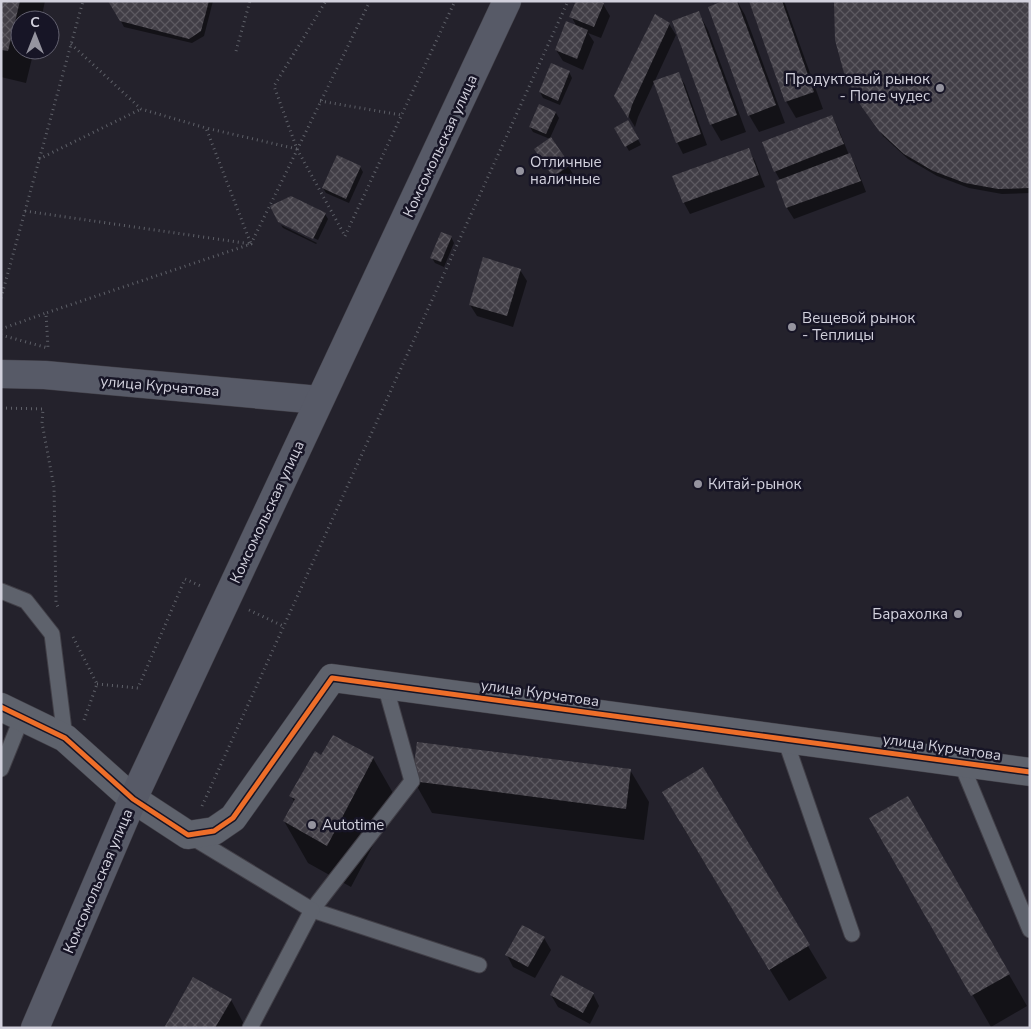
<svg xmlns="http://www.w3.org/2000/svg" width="1031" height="1029" viewBox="0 0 1031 1029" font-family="'Nunito Sans',sans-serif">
<defs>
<pattern id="building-cross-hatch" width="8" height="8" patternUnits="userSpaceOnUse" patternTransform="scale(1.25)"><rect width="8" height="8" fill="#413e46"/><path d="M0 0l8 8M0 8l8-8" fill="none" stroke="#5c5960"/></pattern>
</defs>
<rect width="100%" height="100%" fill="#24222c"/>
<g fill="#0007">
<path d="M1,1H45L41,20H20V50H34L26,83L1,77Z"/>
<path d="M110,1H213L204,36L192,43L124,27Z"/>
<path d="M737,1L745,15L785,123L759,132L749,115Z"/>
<path d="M750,1H784L823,109L796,118L786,101Z"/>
<path d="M1030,1V193L1002,194L969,188L937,176L908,159L883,136L860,103Z"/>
<path d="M603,4L610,16L601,38L588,33L594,42L583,70L563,61L556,50L577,27L571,16Z"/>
<path d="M698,12L708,30L746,132L721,141L711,124Z"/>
<path d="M669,24L676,35L638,117L635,127L616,96Z"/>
<path d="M569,72L572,78L560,105L543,98L540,92Z"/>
<path d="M678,73L685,85L707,145L683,154L677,142Z"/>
<path d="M556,113L559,118L550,138L575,177L560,187L542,160L550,139L533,132L530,127Z"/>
<path d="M832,116L838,128L849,155L856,166L866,192L794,219L787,208L777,181L780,180L775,171Z"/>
<path d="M628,121L641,145L629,151L616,128Z"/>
<path d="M748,149L755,161L765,187L690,214L684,203L674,176Z"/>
<path d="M360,167L363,172L349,203L326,193L323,188Z"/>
<path d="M325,214L328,219L318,240L279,221Z"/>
<path d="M281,225L317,243L316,244L283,228Z"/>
<path d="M451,237L454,243L444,267L435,263L432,258Z"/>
<path d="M1,246L2,260L1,263Z"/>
<path d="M520,270L527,281L513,327L477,316L470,305Z"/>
<path d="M322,756L373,758L397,800L351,887L308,863L284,821L295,803L291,796Z"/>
<path d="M702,769L827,978L789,1001L681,824Z"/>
<path d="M630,770L649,802L644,840L432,813L414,781Z"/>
<path d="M907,797L1027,1006L991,1027L871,818Z"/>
<path d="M544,938L551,950L535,978L513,967L507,955Z"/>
<path d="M593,994L599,1006L590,1024L558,1007L551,995Z"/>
<path d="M231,1000L246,1028H165Z"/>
</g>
<g fill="url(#building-cross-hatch)">
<path d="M1,1H20L8,51L1,50Z"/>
<path d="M108,1H209L201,31L189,39L120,21Z"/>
<path d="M576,1H599L604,3L594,27L569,17Z"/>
<path d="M723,1H737L776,105L748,116L708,7Z"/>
<path d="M749,1H782L814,92L785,102Z"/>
<path d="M834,1H1030V188L998,189L965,183L933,171L904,154L879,131L859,103L844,73L835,40Z"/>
<path d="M699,11L737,115L710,125L672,21Z"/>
<path d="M655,14L670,23L632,105L628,118L614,96Z"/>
<path d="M566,21L588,30L577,59L555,50Z"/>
<path d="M551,63L570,71L558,101L539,92Z"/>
<path d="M679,72L701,134L676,143L653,81Z"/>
<path d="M539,104L556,112L546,134L529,127Z"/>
<path d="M832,115L844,144L774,172L762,142Z"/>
<path d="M628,120L639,139L625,147L614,128Z"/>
<path d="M551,137L570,165L553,177L534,149Z"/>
<path d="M749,148L759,175L683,203L672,176Z"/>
<path d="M850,153L861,181L786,208L776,181Z"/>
<path d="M337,155L361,166L346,199L322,188Z"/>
<path d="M291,196L326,213L313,239L278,222L270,206Z"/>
<path d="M441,232L452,236L441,262L430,258Z"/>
<path d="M483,257L521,269L507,316L469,305Z"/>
<path d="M333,735L374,757L327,846L283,821L295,799L289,796L315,751L321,755Z"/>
<path d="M417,742L631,769L626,809L412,781Z"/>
<path d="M703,767L810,945L769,970L662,792Z"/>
<path d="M908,796L1010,974L971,996L869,818Z"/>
<path d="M522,925L545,937L528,967L505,955Z"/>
<path d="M561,975L594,993L583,1013L550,995Z"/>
<path d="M193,977L232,999L215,1028H164Z"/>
</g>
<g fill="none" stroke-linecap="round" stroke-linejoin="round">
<defs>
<g id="service">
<path d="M1,591L26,601L52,634L65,738"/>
<path d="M385,685L412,781L312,910L479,965"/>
<path d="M785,739L852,934"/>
<path d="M961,763L1030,930"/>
<path d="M1,769L22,717"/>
<path d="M190,836L312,910L250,1028"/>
</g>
<path id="minor" d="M1,707L65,738L133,799"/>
<path id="tertiary" d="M133,799L188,835L214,831L233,818L332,678L1030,772"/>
<g id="secondary">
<path d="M1,374L45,375L319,400"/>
<path d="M35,1028L133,799L507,1"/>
</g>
</defs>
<use href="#service" stroke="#413f47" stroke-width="17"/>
<use href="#minor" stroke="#413f47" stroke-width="29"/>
<use href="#tertiary" stroke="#413f47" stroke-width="29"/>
<use href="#secondary" stroke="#413f47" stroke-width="29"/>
<g stroke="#5e6068" stroke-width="3" stroke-dasharray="1 4" stroke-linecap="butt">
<path d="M71,44L141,109L206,128"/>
<path d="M236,51L250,1"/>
<path d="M320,101L401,115"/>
<path d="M297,149L345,236"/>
<path d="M39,159L141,109"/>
<path d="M25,211L251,244L206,128L297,149L274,86L326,1"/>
<path d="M345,236L455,1"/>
<path d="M1,298L83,1"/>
<path d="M1,329L46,313"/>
<path d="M1,335L48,348L46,313L251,244L370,1"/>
<path d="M1,408L43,409L42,423L54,487L56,603L58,607"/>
<path d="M249,610L283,626"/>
<path d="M73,637L97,684L84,720"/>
<path d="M97,684L138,688L185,579L203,587"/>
<path d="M202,806L568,1"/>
</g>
<use href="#service" stroke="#5e626c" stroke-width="15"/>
<use href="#minor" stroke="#5e626c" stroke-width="28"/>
<use href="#tertiary" stroke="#5e626c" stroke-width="28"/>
<use href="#secondary" stroke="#575a67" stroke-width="28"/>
<defs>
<path id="cycleway" d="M1,707L65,738L133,799L188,835L214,831L233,818L332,678L1030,772"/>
</defs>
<use href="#cycleway" stroke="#171526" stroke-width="8"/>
<use href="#cycleway" stroke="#ee6e29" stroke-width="5"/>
</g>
<g fill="#95949f" stroke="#171526" stroke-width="2">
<circle cx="940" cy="88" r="5"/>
<circle cx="520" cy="171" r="5"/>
<circle cx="792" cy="327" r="5"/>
<circle cx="698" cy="484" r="5"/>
<circle cx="958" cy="614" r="5"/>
<circle cx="312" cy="825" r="5"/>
</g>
<g text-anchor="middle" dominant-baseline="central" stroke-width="5" stroke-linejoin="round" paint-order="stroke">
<g font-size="15" fill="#d2d1dd" stroke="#171526" text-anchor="start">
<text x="930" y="79" text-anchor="end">Продуктовый рынок<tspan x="930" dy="17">- Поле чудес</tspan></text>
<text x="530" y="162">Отличные<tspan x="530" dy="17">наличные</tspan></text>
<text x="802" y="318">Вещевой рынок<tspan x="802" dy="17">- Теплицы</tspan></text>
<text x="708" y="484">Китай-рынок</text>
<text x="948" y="614" text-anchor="end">Барахолка</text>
<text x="322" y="825">Autotime</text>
</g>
<g font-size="15" fill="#d2d1dd" stroke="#171526">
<text transform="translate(440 146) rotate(-65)">Комсомольская улица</text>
<text transform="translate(160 386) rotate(5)">улица Курчатова</text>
<text transform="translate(267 512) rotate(-65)">Комсомольская улица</text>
<text transform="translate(540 693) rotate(8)">улица Курчатова</text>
<text transform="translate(942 747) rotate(8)">улица Курчатова</text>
<text transform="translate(98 881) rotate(-67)">Комсомольская улица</text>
</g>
</g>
<rect width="1031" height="1029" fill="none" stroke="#d2d1dd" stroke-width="5"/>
<g transform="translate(35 35)"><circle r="24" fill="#171526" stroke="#62606f"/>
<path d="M0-4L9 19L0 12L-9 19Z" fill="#95949f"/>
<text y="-8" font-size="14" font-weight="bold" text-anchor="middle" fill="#d2d1dd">С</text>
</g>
</svg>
